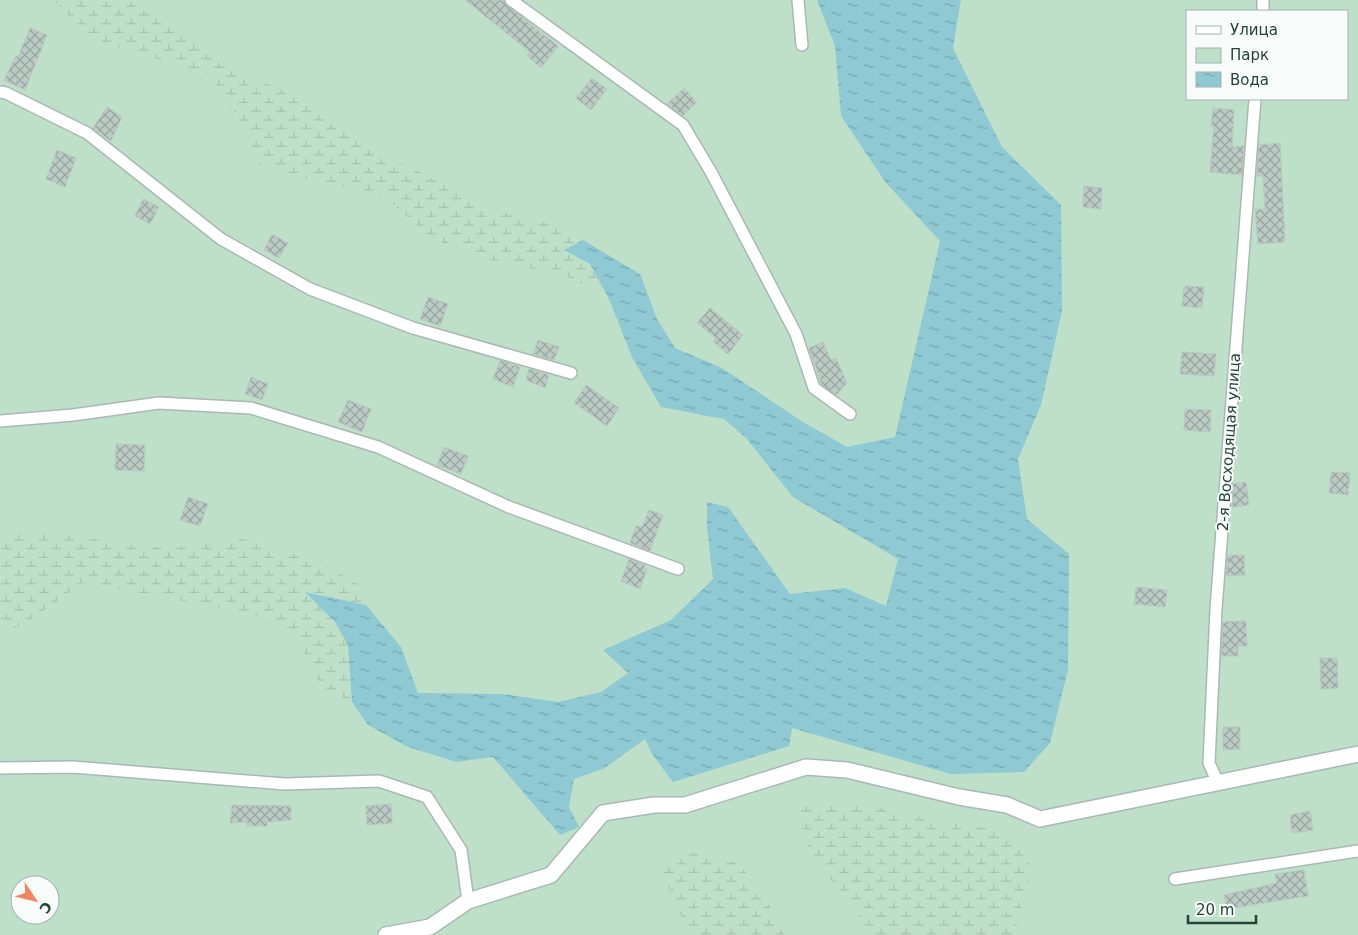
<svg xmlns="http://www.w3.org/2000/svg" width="1358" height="935" viewBox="0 0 1358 935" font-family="'DejaVu Sans',sans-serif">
<defs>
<pattern id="wetland-marsh" width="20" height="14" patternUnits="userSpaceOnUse" patternTransform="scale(1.25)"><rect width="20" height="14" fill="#bfe0c8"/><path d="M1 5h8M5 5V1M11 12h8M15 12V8" fill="none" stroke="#a4c1ad"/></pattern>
<pattern id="water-ripples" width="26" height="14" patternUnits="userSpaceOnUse" patternTransform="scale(1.25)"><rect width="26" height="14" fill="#8ec9d4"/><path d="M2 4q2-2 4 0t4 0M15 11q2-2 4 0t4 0" fill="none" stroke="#74a5ad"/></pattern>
<pattern id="building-cross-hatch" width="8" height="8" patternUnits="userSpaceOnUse" patternTransform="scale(1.25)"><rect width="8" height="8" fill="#bbcac4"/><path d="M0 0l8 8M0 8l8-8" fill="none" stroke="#98a6a0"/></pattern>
</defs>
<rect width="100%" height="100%" fill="#e6efeb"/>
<path fill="#bfe0c8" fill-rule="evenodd" d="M0,0H1358V935H0ZM1187,11H1347V99H1187ZM20,885H50V915H20Z"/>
<g fill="url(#wetland-marsh)">
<path d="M53,0H139L190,41L224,66L280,89L368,145L489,209L545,222L583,240L565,250L590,264L609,299L561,273L502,264L433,239L382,195L315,181L259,164L242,124L210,74L95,41Z"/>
<path d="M0,532H54L143,547L192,546L240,538L320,562L358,584L366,605L306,593L335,622L348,645L352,702L321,686L300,644L254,614L82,583L32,619L4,634L0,633Z"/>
<path d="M830,802L882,808L940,821L969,823L1008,835L1032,866L1015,935H870L859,916L810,852L794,805Z"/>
<path d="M691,852L739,863L767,902L784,935H690L658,865Z"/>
</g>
<path fill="url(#water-ripples)" d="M817,0H961L953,48L1002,147L1061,205L1062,311L1041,405L1018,459L1027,519L1069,554L1068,670L1050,743L1024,772L951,774L792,728L789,746L673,782L652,754L645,739L605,768L574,779L569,807L579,827L560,835L493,757L457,762L408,747L368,725L352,702L348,645L335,622L305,592L366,605L401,647L418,693L503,694L558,702L601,692L628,673L603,650L671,620L713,579L707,527V502L728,507L790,594L845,588L886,606L898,559L793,497L746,438L724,419L661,407L632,357L609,299L590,264L564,250L583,240L640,274L657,319L675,348L722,368L803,422L847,447L895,437L940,241L886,183L841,116L835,46Z"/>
<g fill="url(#building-cross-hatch)" stroke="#b8c9c2">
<path d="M465,0H504L507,6L558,46L541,68L527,56L530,52Z"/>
<path d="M30,28L47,35L25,90L4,80L16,56L18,57Z"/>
<path d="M592,78L607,89L591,110L576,98Z"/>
<path d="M684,88L697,102L683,116L667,104Z"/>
<path d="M107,107L122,117L111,141L93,128Z"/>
<path d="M1213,108L1234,110L1232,147L1244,146L1242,175L1210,172L1214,126H1211Z"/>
<path d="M1280,143L1285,242L1258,244L1255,209H1265L1263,176H1257L1259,145Z"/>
<path d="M57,150L76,158L65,187L46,179Z"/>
<path d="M1084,186L1102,188L1101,209L1083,207Z"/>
<path d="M143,199L159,207L150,224L135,216Z"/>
<path d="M272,234L288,243L279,258L264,250Z"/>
<path d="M1184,286L1204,287L1202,308L1182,306Z"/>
<path d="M428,297L448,304L440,326L420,319Z"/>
<path d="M710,308L743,335L728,354L713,342L716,338L697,323Z"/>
<path d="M538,340L559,347L554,360L533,354Z"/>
<path d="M823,342L831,360L836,358L847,383L836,395L822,385L809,348Z"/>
<path d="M1182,352L1216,354L1214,376L1180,374Z"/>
<path d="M500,360L520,367L513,387L493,379Z"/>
<path d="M529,369L549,375L545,388L526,380Z"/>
<path d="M251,377L268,384L262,400L245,394Z"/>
<path d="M586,385L619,408L607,426L574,403Z"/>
<path d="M348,400L371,409L362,432L338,422Z"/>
<path d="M1185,409L1211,410L1210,432L1184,430Z"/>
<path d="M116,444L145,445L144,471L115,470Z"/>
<path d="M444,447L468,456L461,474L437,465Z"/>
<path d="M1331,472L1350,473L1348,495L1329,493Z"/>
<path d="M1246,482L1249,505L1232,507L1233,484Z"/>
<path d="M188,497L208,504L200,526L180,520Z"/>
<path d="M649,510L663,515L650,551L630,543L636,526L642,527Z"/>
<path d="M1228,555H1244L1245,575L1226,576Z"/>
<path d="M629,559L645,565L644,568L647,569L640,589L621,581Z"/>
<path d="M1136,587L1167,590L1165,607L1134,604Z"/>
<path d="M1246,621L1247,646H1238V656H1221L1223,622Z"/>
<path d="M1320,658H1337L1338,688L1321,689Z"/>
<path d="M1223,727H1240V749L1223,750Z"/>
<path d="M391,804L392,823L367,825L366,806Z"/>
<path d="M232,805L291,806V820L267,822V826H247V822L230,823Z"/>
<path d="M1310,811L1313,830L1292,833L1290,815Z"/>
<path d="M1304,870L1308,896L1227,909L1224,895L1277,883L1275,874Z"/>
</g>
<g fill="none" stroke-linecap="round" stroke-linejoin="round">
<defs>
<g id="lane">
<path d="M511,0L683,125L711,172L796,334L814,388L850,414"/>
<path d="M798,0L802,45"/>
<path d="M1263,11V0"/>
<path d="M0,92L6,93L87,133L221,239L310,289L413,328L571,373"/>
<path d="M0,421L73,415L159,403L251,408L378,447L509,507L678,569"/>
<path d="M0,768L73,767L285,784L379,781L427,797L461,850L468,901"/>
<path d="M1218,783L1209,763L1216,609L1255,99"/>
<path d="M1175,879L1358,851"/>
</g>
<path id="street" d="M386,935L430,927L468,901L551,875L603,813L654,805H685L806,767L847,770L959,797L1007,805L1040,819L1358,754"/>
</defs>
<use href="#lane" stroke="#a8b8b2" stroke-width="14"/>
<use href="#street" stroke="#a8b8b2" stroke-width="18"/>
<use href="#lane" stroke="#fff" stroke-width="11"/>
<use href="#street" stroke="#fff" stroke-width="15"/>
</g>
<g text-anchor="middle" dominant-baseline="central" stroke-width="4" stroke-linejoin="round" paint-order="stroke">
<g font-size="15" fill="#24423a" stroke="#f7fbf9">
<text transform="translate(1229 442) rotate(-86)">2-я Восходящая улица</text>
</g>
</g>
<rect x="1186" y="10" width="162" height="90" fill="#f7fbf9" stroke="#a3b1ad"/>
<rect x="1196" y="26" width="25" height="8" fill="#ffffff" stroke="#a3b1ad"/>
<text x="1230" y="35" font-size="15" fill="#24423a">Улица</text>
<rect x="1196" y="48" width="25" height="15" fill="#bfe0c8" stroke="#a3b1ad"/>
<text x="1230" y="60" font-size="15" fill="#24423a">Парк</text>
<rect x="1196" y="72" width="25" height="15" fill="url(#water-ripples)" stroke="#a3b1ad"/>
<text x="1230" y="85" font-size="15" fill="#24423a">Вода</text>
<g transform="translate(35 900) rotate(125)"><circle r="24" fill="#f7fbf9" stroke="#a3b1ad"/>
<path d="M0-4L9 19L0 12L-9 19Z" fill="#f4845f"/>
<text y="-8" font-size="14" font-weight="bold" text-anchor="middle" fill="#24423a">С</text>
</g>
<path d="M1188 915v8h68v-8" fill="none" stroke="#24423a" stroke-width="2.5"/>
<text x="1196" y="915" font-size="15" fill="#24423a" stroke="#f7fbf9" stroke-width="4" paint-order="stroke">20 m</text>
</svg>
